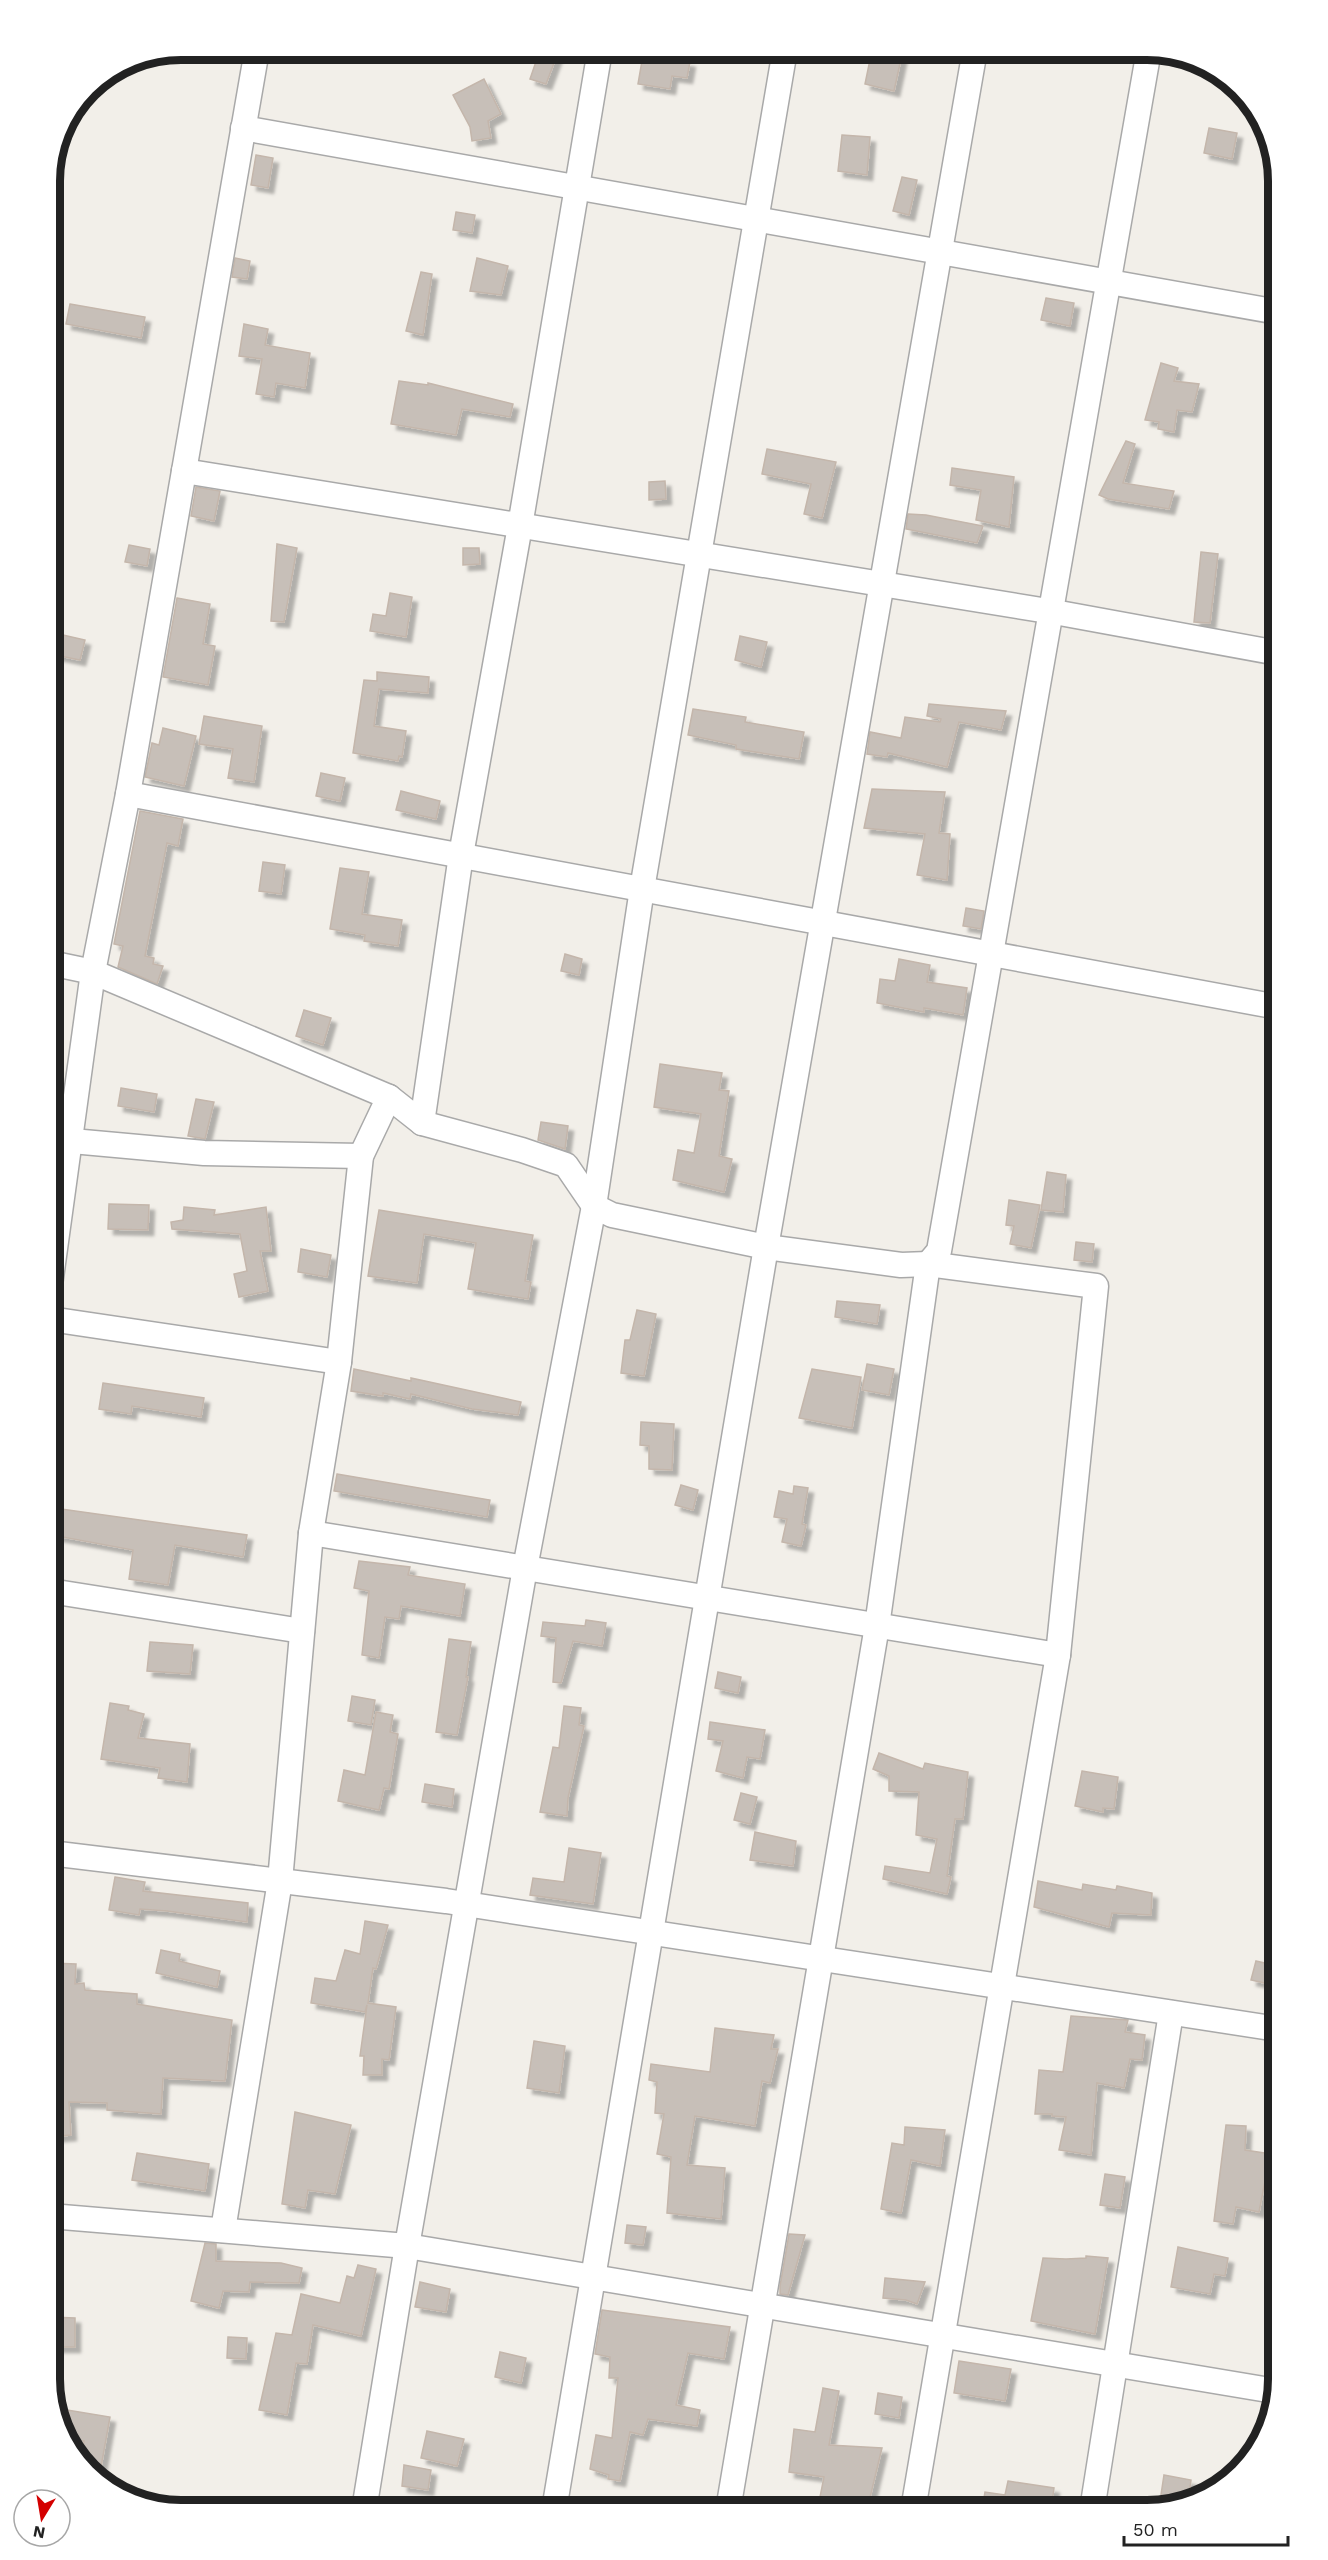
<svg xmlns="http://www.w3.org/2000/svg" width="1328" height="2560" viewBox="0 0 1328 2560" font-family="'Work Sans',sans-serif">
<defs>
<filter id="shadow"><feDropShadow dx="5.5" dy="5.5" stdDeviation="1.5" flood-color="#0004"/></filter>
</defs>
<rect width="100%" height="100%" fill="#f2efe9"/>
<g fill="#c7bfb8" stroke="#c4b6ab" stroke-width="1.5" filter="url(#shadow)">
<path d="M540,50H559L546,84L530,79Z"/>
<path d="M872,50H903L894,91L865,84Z"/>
<path d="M643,55L690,62L687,78L672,76L670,89L638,84Z"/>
<path d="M484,79L501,114L488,121L491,138L472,141L470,127L453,95Z"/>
<path d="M1209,128L1237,133L1232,159L1204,153Z"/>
<path d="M842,135L870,137L867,175L838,171Z"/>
<path d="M256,155L273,158L268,188L251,185Z"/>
<path d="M902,177L917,180L909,215L893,211Z"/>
<path d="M456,212L475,215L472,233L453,230Z"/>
<path d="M235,258L250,261L247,279L232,277Z"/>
<path d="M477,258L508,266L501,295L470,291Z"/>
<path d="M421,272L432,274L423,335L406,331Z"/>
<path d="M1046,298L1074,303L1070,326L1041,320Z"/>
<path d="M70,304L145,317L141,338L66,324Z"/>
<path d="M244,324L268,329L265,345L310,353L305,388L276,383L274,397L256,394L262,359L239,356Z"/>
<path d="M1161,363L1178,368L1174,381L1199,384L1192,412L1177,410L1174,432L1158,429L1159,422L1145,420Z"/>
<path d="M399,381L428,385V383L513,404L510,417L462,409L456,435L391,424Z"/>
<path d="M1126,441L1135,444L1123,483L1174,491L1169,509L1108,499L1099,495Z"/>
<path d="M767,449L836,462L822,518L804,514L811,484L762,474Z"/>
<path d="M952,468L1014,477L1009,527L976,520L981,490L950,485Z"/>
<path d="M665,481L666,499L649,500V482Z"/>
<path d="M196,487L220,491L214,521L191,516Z"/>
<path d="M908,514L926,515L983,526L977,543L906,529Z"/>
<path d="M277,544L297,548L284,622L271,621Z"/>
<path d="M129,545L150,549L147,566L125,562Z"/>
<path d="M463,548H479L480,564L463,565Z"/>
<path d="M1201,552L1218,554L1210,623L1194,622Z"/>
<path d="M390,593L412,597L406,637L370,631L373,614L386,616Z"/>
<path d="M177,598L210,604L203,644L215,646L208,685L163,677Z"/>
<path d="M50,632L85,640L80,660L50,654Z"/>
<path d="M740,636L767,642L761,667L735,660Z"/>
<path d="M377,672L429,677L428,693L379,689L374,726L406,731L402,757L399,756L398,761L353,753L364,680L377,681Z"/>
<path d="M929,704L1006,711L1001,730L959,722L947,767L888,753L887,757L867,754L870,732L901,738L905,717L940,722L941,719L927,716Z"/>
<path d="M693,709L746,717L745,722L804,732L799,759L736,749V745L688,735Z"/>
<path d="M204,716L262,726L254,782L228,778L233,749L199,744Z"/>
<path d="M163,728L196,736L184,786L145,777L152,743L159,745Z"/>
<path d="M321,773L345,778L340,801L316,796Z"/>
<path d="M872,789L945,792L939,833L950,834L947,880L917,875L925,834L864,828Z"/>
<path d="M401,791L440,801L436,819L396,810Z"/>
<path d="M140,811L183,819L178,846L167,843L145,956L154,958L153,964L163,966L157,984L118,967L123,946L114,944Z"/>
<path d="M263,862L285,865L281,894L259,891Z"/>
<path d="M340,868L369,872L362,914L402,920L398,946L364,941L365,935L330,929Z"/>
<path d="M966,908L984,911L981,929L963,926Z"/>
<path d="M565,954L582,959L579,975L561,971Z"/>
<path d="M899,959L930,965L927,982L967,988L963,1015L924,1008V1012L877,1003L880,979L895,981Z"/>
<path d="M304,1010L331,1018L323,1045L296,1036Z"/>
<path d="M660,1064L722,1073L719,1090L729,1091L719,1156L732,1159L724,1192L673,1180L678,1150L694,1153L701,1114L654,1107Z"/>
<path d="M121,1088L157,1094L154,1112L118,1106Z"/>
<path d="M196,1099L214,1102L205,1139L188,1136Z"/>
<path d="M541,1122L568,1126L565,1149L538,1140Z"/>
<path d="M1047,1172L1066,1175L1063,1212L1041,1210Z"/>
<path d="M1009,1200L1040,1205L1031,1248L1010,1244L1014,1226L1006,1225Z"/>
<path d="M109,1204L149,1205L148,1230L108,1229Z"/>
<path d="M184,1207L215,1210L214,1215L266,1207L271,1251H260L268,1291L239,1297L234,1274L247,1271L240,1234L172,1229L171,1222L183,1220Z"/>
<path d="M379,1210L533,1235L525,1281L531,1282L528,1299L468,1289L476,1243L424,1234L417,1283L368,1276Z"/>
<path d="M1076,1242L1094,1244L1092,1262L1074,1260Z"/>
<path d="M301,1249L331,1255L327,1277L298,1272Z"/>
<path d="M837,1301L880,1305L877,1324L835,1317Z"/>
<path d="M637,1310L656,1314L644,1376L621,1373L625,1340H630Z"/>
<path d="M867,1364L894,1369L889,1395L862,1390Z"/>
<path d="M354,1369L411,1381V1378L521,1402L518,1415L472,1409L411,1394L410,1399L383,1393V1396L351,1391Z"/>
<path d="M812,1369L861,1377L852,1428L799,1418Z"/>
<path d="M103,1383L204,1398L201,1417L132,1406L131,1414L99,1409Z"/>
<path d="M641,1422L674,1424L672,1470L649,1469V1446L640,1445Z"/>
<path d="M337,1474L490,1500L487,1517L334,1491Z"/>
<path d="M681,1485L698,1490L693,1510L675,1505Z"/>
<path d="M794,1486L808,1488L802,1524L806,1525L801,1546L782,1542L787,1519L774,1517L779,1491L793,1494Z"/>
<path d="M61,1509L247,1535L243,1557L175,1545L168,1585L129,1579L133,1550L57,1536Z"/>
<path d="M359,1561L410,1567L408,1575L465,1584L460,1616L401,1606L399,1619L385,1617L379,1658L362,1655L369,1591L354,1588Z"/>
<path d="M586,1620L606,1623L602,1646L573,1641L561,1683L553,1682L556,1638L541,1636L543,1622L585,1626Z"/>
<path d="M449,1639L471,1642L466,1677H468L457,1735L436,1732Z"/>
<path d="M150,1642L193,1645L190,1674L147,1671Z"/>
<path d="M718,1672L741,1677L738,1693L715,1688Z"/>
<path d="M352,1696L375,1700L371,1725L348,1721Z"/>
<path d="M110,1703L129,1706L128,1710L144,1714L138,1738L190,1744L187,1782L158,1778L160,1768L101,1759Z"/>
<path d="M564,1706L581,1708L579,1725L584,1726L568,1798L567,1816L540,1812L553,1747L559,1748Z"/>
<path d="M376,1712L393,1715L390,1732L398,1734L389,1789L384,1788L379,1810L338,1801L344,1770L365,1775Z"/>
<path d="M710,1722L765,1730L760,1759L747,1757L743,1778L716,1771L723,1741L708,1739Z"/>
<path d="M879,1753L923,1769L925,1763L968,1772L963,1819H955L947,1876L951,1877L947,1894L883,1879L885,1866L930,1873L937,1839L916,1835L919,1792L889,1791V1776L873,1769Z"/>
<path d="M1082,1771L1118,1777L1114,1809L1103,1808V1812L1075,1806Z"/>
<path d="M425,1784L454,1789L452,1807L422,1802Z"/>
<path d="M741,1793L757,1797L750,1824L734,1820Z"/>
<path d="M755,1832L796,1841L793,1866L750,1860Z"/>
<path d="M569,1848L601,1853L593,1904L530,1895L533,1878L564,1882Z"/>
<path d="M115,1877L145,1882L143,1891L248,1903L247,1922L167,1911L140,1909L139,1915L109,1910Z"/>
<path d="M1038,1881L1082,1890L1083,1884L1116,1890L1117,1886L1152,1893L1151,1915L1112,1913L1109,1927L1034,1907Z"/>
<path d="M365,1921L388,1925L376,1969L373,1968L368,2003L396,2007L389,2060L382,2059V2075H363L364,2056H360L367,2005L365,2012L311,2003L315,1978L336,1981L345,1950L360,1954Z"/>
<path d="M161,1950L180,1954L179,1961L220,1971L217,1987L156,1973Z"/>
<path d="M1256,1961L1278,1966V1986L1251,1980Z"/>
<path d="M50,1963L76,1964L75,1984L84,1983L85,1990L137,1994V2004L232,2020L225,2081L163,2078L161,2114L107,2110V2103L69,2102L71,2135L50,2137V2081L53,2082L58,2022L50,2023Z"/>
<path d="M1071,2016L1128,2020L1125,2032L1145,2035L1142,2060L1130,2059L1124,2088L1097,2083L1091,2155L1059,2150L1066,2117L1052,2116V2114H1035L1039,2070L1063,2072Z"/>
<path d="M715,2028L774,2035L771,2049H778L770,2083L762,2081L755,2126L695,2116L687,2165L725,2168L721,2219L667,2213L671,2157L657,2154L664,2114L655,2113L657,2082L649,2080L651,2064L710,2072Z"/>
<path d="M534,2041L565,2046L559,2093L527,2088Z"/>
<path d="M295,2112L351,2125L335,2194L308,2190L305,2208L282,2204Z"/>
<path d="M1226,2125L1246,2126L1245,2150L1278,2155V2172L1267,2171L1259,2212L1236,2207L1233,2224L1214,2221Z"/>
<path d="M905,2127L945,2130L940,2166L911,2160L901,2213L881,2209L892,2143L904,2145Z"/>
<path d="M137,2153L209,2164L205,2191L132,2180Z"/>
<path d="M1105,2174L1125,2177L1120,2208L1100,2205Z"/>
<path d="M627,2225L646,2227L643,2245L625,2243Z"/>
<path d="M789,2234L805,2235L788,2295L780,2294V2286Z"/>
<path d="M205,2243L216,2244V2261L281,2263L302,2268L299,2283L250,2282L249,2292L223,2291L219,2308L191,2301Z"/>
<path d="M1178,2247L1228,2258L1225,2276L1214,2274L1210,2294L1171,2287Z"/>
<path d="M1086,2256L1108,2258L1095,2334L1031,2321L1043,2258L1066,2259L1086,2258Z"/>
<path d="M358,2265L376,2269L361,2336L313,2325L307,2364L296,2363L287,2415L259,2410L276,2333L292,2335L301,2294L340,2303L347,2276L354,2278Z"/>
<path d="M885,2278L925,2282L917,2304L906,2300L883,2298Z"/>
<path d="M420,2282L450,2289L446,2312L415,2307Z"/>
<path d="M602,2310L730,2327L724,2359L688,2353L676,2405L700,2410L697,2426L648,2419L643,2435L630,2432L620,2481L608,2479L609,2475L590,2469L596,2435L612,2438L618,2378H609L610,2357L595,2354Z"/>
<path d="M50,2317L75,2318V2347H50Z"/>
<path d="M228,2337L247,2338L246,2359L227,2358Z"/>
<path d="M500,2352L526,2358L521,2383L495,2377Z"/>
<path d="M959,2361L1011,2369L1005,2401L954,2393Z"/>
<path d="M823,2388L839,2391L829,2445L882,2448L867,2510L818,2507L824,2477L789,2472L794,2429L815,2432Z"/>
<path d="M878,2393L902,2397L899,2418L875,2414Z"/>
<path d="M55,2408L110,2417L99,2478L81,2456L84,2441L67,2439L60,2430Z"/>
<path d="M427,2431L464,2439L457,2466L421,2458Z"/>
<path d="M404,2465L431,2470L428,2490L402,2486Z"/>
<path d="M1164,2475L1191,2480L1188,2502L1159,2508Z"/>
<path d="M1008,2481L1054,2488L1051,2510L982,2509L985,2492L1005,2495Z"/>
</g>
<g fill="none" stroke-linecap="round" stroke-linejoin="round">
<defs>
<g id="minor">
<path d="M243,128L1278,312"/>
<path d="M184,471L1054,612L1278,653"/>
<path d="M128,794L1278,1007"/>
<path d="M50,963L93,972L389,1097L422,1123L522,1150L566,1165L594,1206L612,1215L766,1247L901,1265L928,1264L1096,1286L1058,1655L913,2510"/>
<path d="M422,1123L461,855L520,526L600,50"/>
<path d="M50,1139L204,1153L361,1156"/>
<path d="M50,1285L93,972L128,794L257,50"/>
<path d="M50,1319L339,1362"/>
<path d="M311,1533L1058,1655"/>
<path d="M50,1591L302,1631"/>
<path d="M50,1853L446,1901L1278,2029"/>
<path d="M50,2216L407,2246L1275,2391"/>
<path d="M223,2230L280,1881L311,1533L339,1362L361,1156L389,1097"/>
<path d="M364,2510L407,2246L525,1568L594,1206L642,889L785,50"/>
<path d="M554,2510L766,1247L975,50"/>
<path d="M728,2510L877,1626L928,1264L939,1251L1149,50"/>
<path d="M1092,2510L1171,2013"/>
</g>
</defs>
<use href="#minor" stroke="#a9a9a9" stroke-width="27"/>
<use href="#minor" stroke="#fff" stroke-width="24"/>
</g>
<path d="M0 0H1328V2560H0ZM181 60H1147A121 121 0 0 1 1268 181V2379A121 121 0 0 1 1147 2500H181A121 121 0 0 1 60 2379V181A121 121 0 0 1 181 60Z" fill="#fff" fill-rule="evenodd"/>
<path fill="none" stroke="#222" stroke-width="8" d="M181 60H1147A121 121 0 0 1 1268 181V2379A121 121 0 0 1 1147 2500H181A121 121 0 0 1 60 2379V181A121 121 0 0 1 181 60Z"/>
<g transform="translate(42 2518) rotate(191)"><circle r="28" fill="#ffffff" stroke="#a7a7a7" stroke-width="1.5"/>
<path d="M0-4.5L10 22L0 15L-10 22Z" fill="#d40000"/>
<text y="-9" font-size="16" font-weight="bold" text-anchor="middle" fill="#222222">N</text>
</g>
<path d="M1124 2536v9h164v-9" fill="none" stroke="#222222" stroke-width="3"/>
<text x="1133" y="2536" font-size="18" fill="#222222" stroke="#ffffff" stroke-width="4.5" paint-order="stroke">50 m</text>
</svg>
